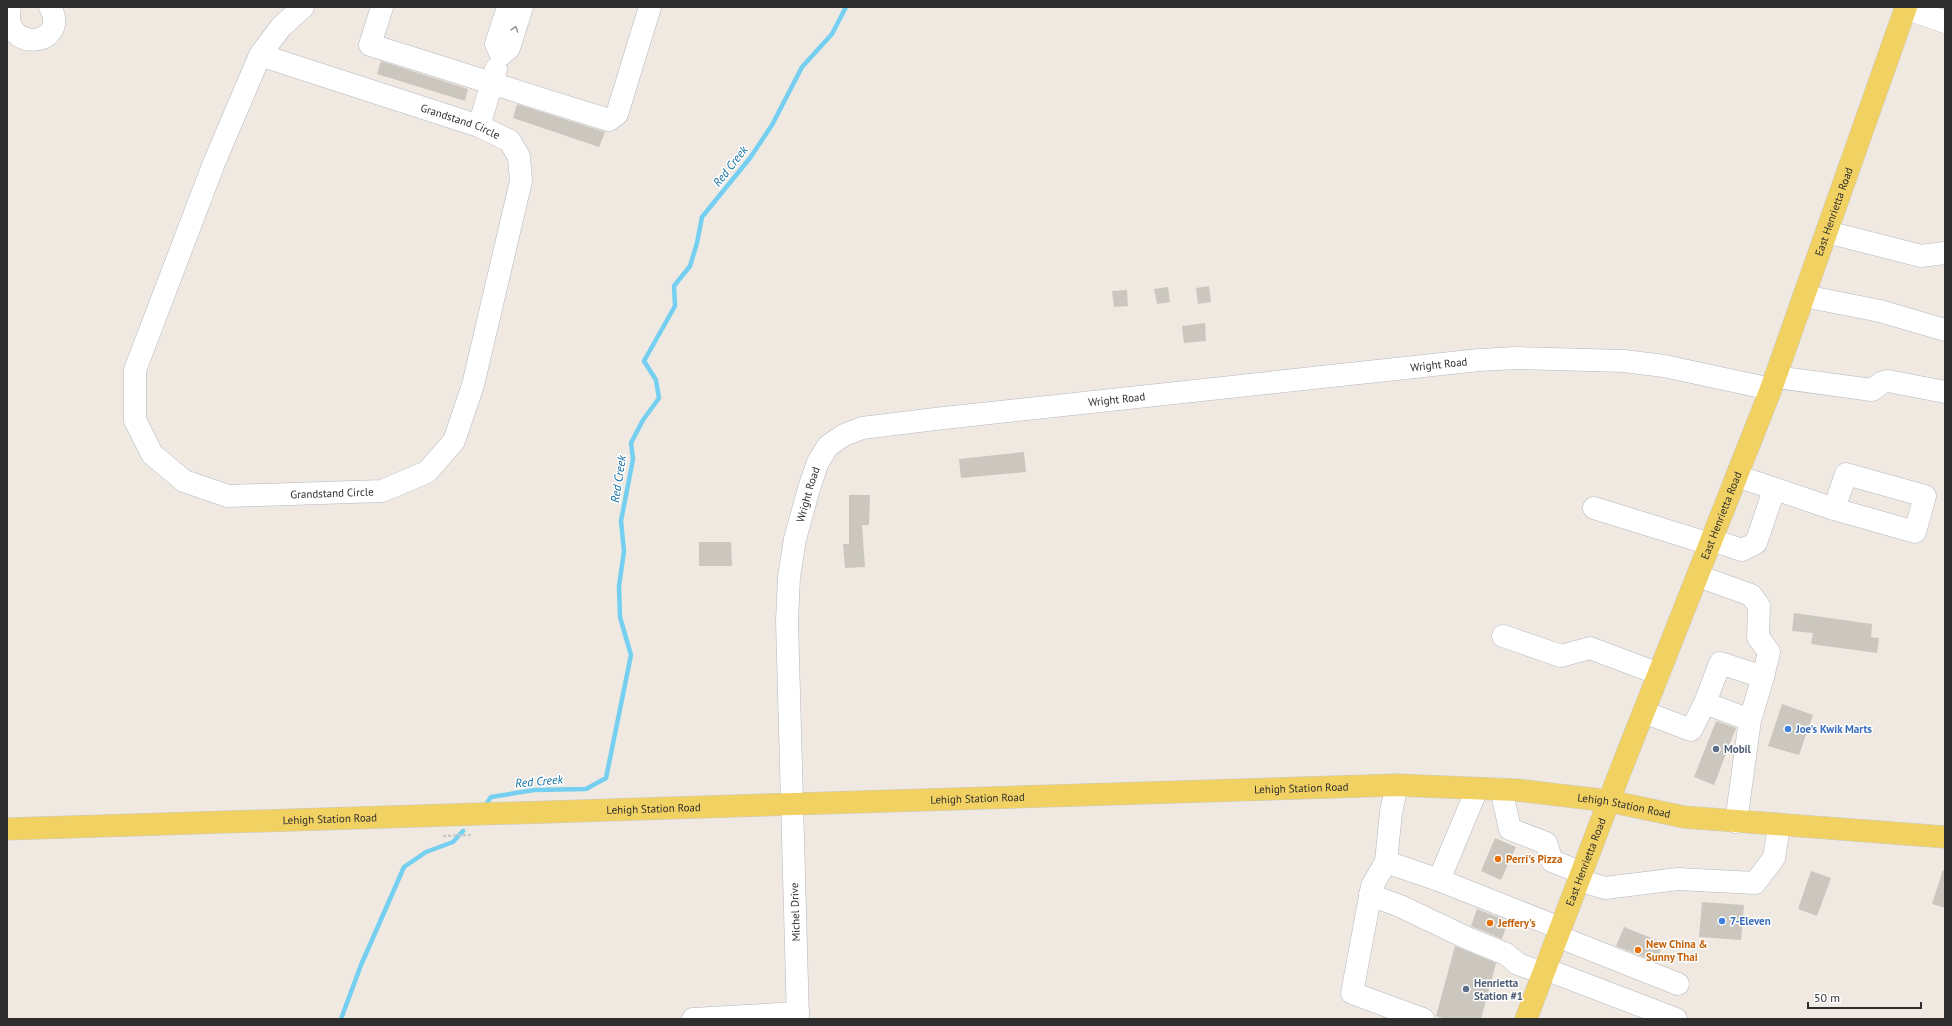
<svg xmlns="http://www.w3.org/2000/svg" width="1952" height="1026" viewBox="0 0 1952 1026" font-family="'PT Sans',sans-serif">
<rect width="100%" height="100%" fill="#efe9e1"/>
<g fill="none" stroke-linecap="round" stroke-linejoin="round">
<g stroke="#75cff0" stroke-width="4.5">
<path d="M487,803L491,797L534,790L586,789L606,778L631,655L620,617L619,586L624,551L621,521L633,459L631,443L643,420L659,398L656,380L644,361L675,306L674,286L690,266L697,243L702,217L750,158L772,125L802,67L832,34L846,7"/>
<path d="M341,1019L361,965L404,867L426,852L453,842L463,831"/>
</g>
</g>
<g fill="#cbc7bf">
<path d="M381,61L468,89L465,101L377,74Z"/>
<path d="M517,104L605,132L599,147L513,118Z"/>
<path d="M1209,286L1211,302L1198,304L1196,288Z"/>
<path d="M1168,287L1170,302L1157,304L1154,289Z"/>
<path d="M1127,290L1128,306L1114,307L1112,291Z"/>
<path d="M1205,323L1206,341L1184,343L1182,326Z"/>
<path d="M1024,452L1026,472L961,478L959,459Z"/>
<path d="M849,495H870L869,525H862L865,567L845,568L843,544H849Z"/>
<path d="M699,542H731L732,566H699Z"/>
<path d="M1794,613L1872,624L1871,637L1879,638L1877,653L1811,644L1813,633L1792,631Z"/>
<path d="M1782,704L1813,715L1799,755L1768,746Z"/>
<path d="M1716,721L1736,728L1714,785L1694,777Z"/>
<path d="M1495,838L1516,847L1501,880L1481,871Z"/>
<path d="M1943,870L1945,871V908L1932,904Z"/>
<path d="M1811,871L1831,878L1817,916L1798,909Z"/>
<path d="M1702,902L1744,905L1741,940L1699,937Z"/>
<path d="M1477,909L1508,921L1502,939L1471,926Z"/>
<path d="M1624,927L1664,943L1656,962L1616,946Z"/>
<path d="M1455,946L1496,963L1481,1019H1447L1436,1016Z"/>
</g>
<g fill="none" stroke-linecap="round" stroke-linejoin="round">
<defs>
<g id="minor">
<path d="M10,7C0,54 72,47 50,7"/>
<path d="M382,7L370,45C450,69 529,96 609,120L617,114L650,7"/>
<path d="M508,7L496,44L501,55L509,48L522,7"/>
<path d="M1905,8L1945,22"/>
<path id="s1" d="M260,55L479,126L510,141L519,157L521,181L473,385L454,441L427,472L382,491L228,496L184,481L152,454L135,420V370L214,163L260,55L281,27L303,7"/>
<path d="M479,126L496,69"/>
<path d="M1827,232L1921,256L1945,253"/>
<path d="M1804,296L1880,311L1945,330"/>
<path d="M1776,377L1872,390L1883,382L1888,381L1945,392"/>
<path d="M1737,476L1834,509L1915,532L1925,496L1846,474L1834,509"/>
<path d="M1594,508L1710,544"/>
<path d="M1712,540L1742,550L1756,543L1774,490"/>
<path d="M1698,576L1751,595L1759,606L1758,637L1769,652L1763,677L1720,663L1705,703"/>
<path d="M1503,636L1561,656L1590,648L1659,674"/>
<path d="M1644,712L1691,730L1705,703L1750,720L1736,822"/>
<path d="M1750,720L1763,677"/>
<path d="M1397,785L1391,812L1386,862L1439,880"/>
<path d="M1477,789L1439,880L1560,928"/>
<path d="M1501,789L1510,829L1546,843L1552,861L1582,873"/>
<path d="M1386,862L1372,886L1352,993L1423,1019"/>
<path d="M1579,880L1605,888L1678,879L1755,883L1774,858L1779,826"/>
<path d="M1370,895L1400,906L1467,938L1506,954L1518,964L1543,973"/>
<path d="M1557,936L1678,984"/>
<path d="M1545,969L1676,1019"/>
<path d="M693,1019L798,1013"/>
<path id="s2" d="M798,1019L787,621L789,577L795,539L810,485L818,462L828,446L844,435L862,428L935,419L1479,360L1517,358L1624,361L1664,366L1771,389"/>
</g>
<g id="major">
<path id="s3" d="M7,829L1397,785L1516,790L1609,801L1684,817L1945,837"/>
<path id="s4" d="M1526,1019L1618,777L1771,389L1906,7"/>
</g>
</defs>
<use href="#minor" stroke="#b4b7c1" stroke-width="23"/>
<use href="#major" stroke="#c9c9c9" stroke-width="23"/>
<path stroke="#c9c9c9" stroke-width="2.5" stroke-dasharray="3 2" stroke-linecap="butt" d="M443,836L471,835"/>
<use href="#minor" stroke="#fff" stroke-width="22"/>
<use href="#major" stroke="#f2d163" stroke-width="22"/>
</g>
<defs><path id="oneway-chevron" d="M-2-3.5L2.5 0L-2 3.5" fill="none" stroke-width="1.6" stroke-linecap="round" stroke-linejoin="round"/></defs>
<use stroke="#969696" href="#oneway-chevron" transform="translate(515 29) rotate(-73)"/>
<g fill="#3f7fe0" stroke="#fff" stroke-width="1.5">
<circle cx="1788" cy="729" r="4"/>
<circle cx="1722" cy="921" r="4"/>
</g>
<g fill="#5c6f8a" stroke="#fff" stroke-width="1.5">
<circle cx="1716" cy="749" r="4"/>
<circle cx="1466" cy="989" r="4"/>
</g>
<g fill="#e8710a" stroke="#fff" stroke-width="1.5">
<circle cx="1498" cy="859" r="4"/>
<circle cx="1490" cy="923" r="4"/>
<circle cx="1638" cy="950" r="4"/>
</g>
<g text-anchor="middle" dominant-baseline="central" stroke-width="3" stroke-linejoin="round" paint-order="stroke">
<g font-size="11" fill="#2e2e2e" stroke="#fff">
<text stroke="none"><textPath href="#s1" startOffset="211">Grandstand Circle</textPath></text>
<text stroke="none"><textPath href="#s4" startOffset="864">East Henrietta Road</textPath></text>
<text stroke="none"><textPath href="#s2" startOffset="1199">Wright Road</textPath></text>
<text stroke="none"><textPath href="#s2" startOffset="875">Wright Road</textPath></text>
<text transform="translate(332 493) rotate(-2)">Grandstand Circle</text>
<text stroke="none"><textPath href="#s2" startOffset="527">Wright Road</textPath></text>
<text stroke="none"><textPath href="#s4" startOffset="540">East Henrietta Road</textPath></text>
<text stroke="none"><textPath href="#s3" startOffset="1295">Lehigh Station Road</textPath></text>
<text stroke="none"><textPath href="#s3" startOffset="971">Lehigh Station Road</textPath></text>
<text stroke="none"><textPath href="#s3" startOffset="1619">Lehigh Station Road</textPath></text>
<text stroke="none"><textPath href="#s3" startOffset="647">Lehigh Station Road</textPath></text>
<text stroke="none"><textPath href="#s3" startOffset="323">Lehigh Station Road</textPath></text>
<text stroke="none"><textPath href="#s4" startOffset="168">East Henrietta Road</textPath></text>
<text transform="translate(795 912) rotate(-92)">Michel Drive</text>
</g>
<g font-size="11" font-weight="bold" fill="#366cbe" stroke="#fff" text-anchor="start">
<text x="1796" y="729">Joe's Kwik Marts</text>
<text x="1730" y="921">7-Eleven</text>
</g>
<g font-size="11" font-weight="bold" fill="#4e5e75" stroke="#fff" text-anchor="start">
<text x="1724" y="749">Mobil</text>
<text x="1474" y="983">Henrietta<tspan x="1474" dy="13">Station #1</tspan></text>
</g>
<g font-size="11" font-weight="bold" fill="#c56008" stroke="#fff" text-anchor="start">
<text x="1506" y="859">Perri's Pizza</text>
<text x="1498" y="923">Jeffery's</text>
<text x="1646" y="944">New China &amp;<tspan x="1646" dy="13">Sunny Thai</tspan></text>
</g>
<g font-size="12" font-style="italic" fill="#0d6fa3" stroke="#fff">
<text transform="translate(730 166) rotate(-52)">Red Creek</text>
<text transform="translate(618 479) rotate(-81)">Red Creek</text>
<text transform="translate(539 781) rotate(-5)">Red Creek</text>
</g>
</g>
<rect width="1952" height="1026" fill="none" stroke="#2e2e2e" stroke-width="16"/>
<path d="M1808 1002v6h113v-6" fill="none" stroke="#2e2e2e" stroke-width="2"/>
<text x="1814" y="1002" font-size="12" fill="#2e2e2e" stroke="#ffffff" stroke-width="3" paint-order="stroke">50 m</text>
</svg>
